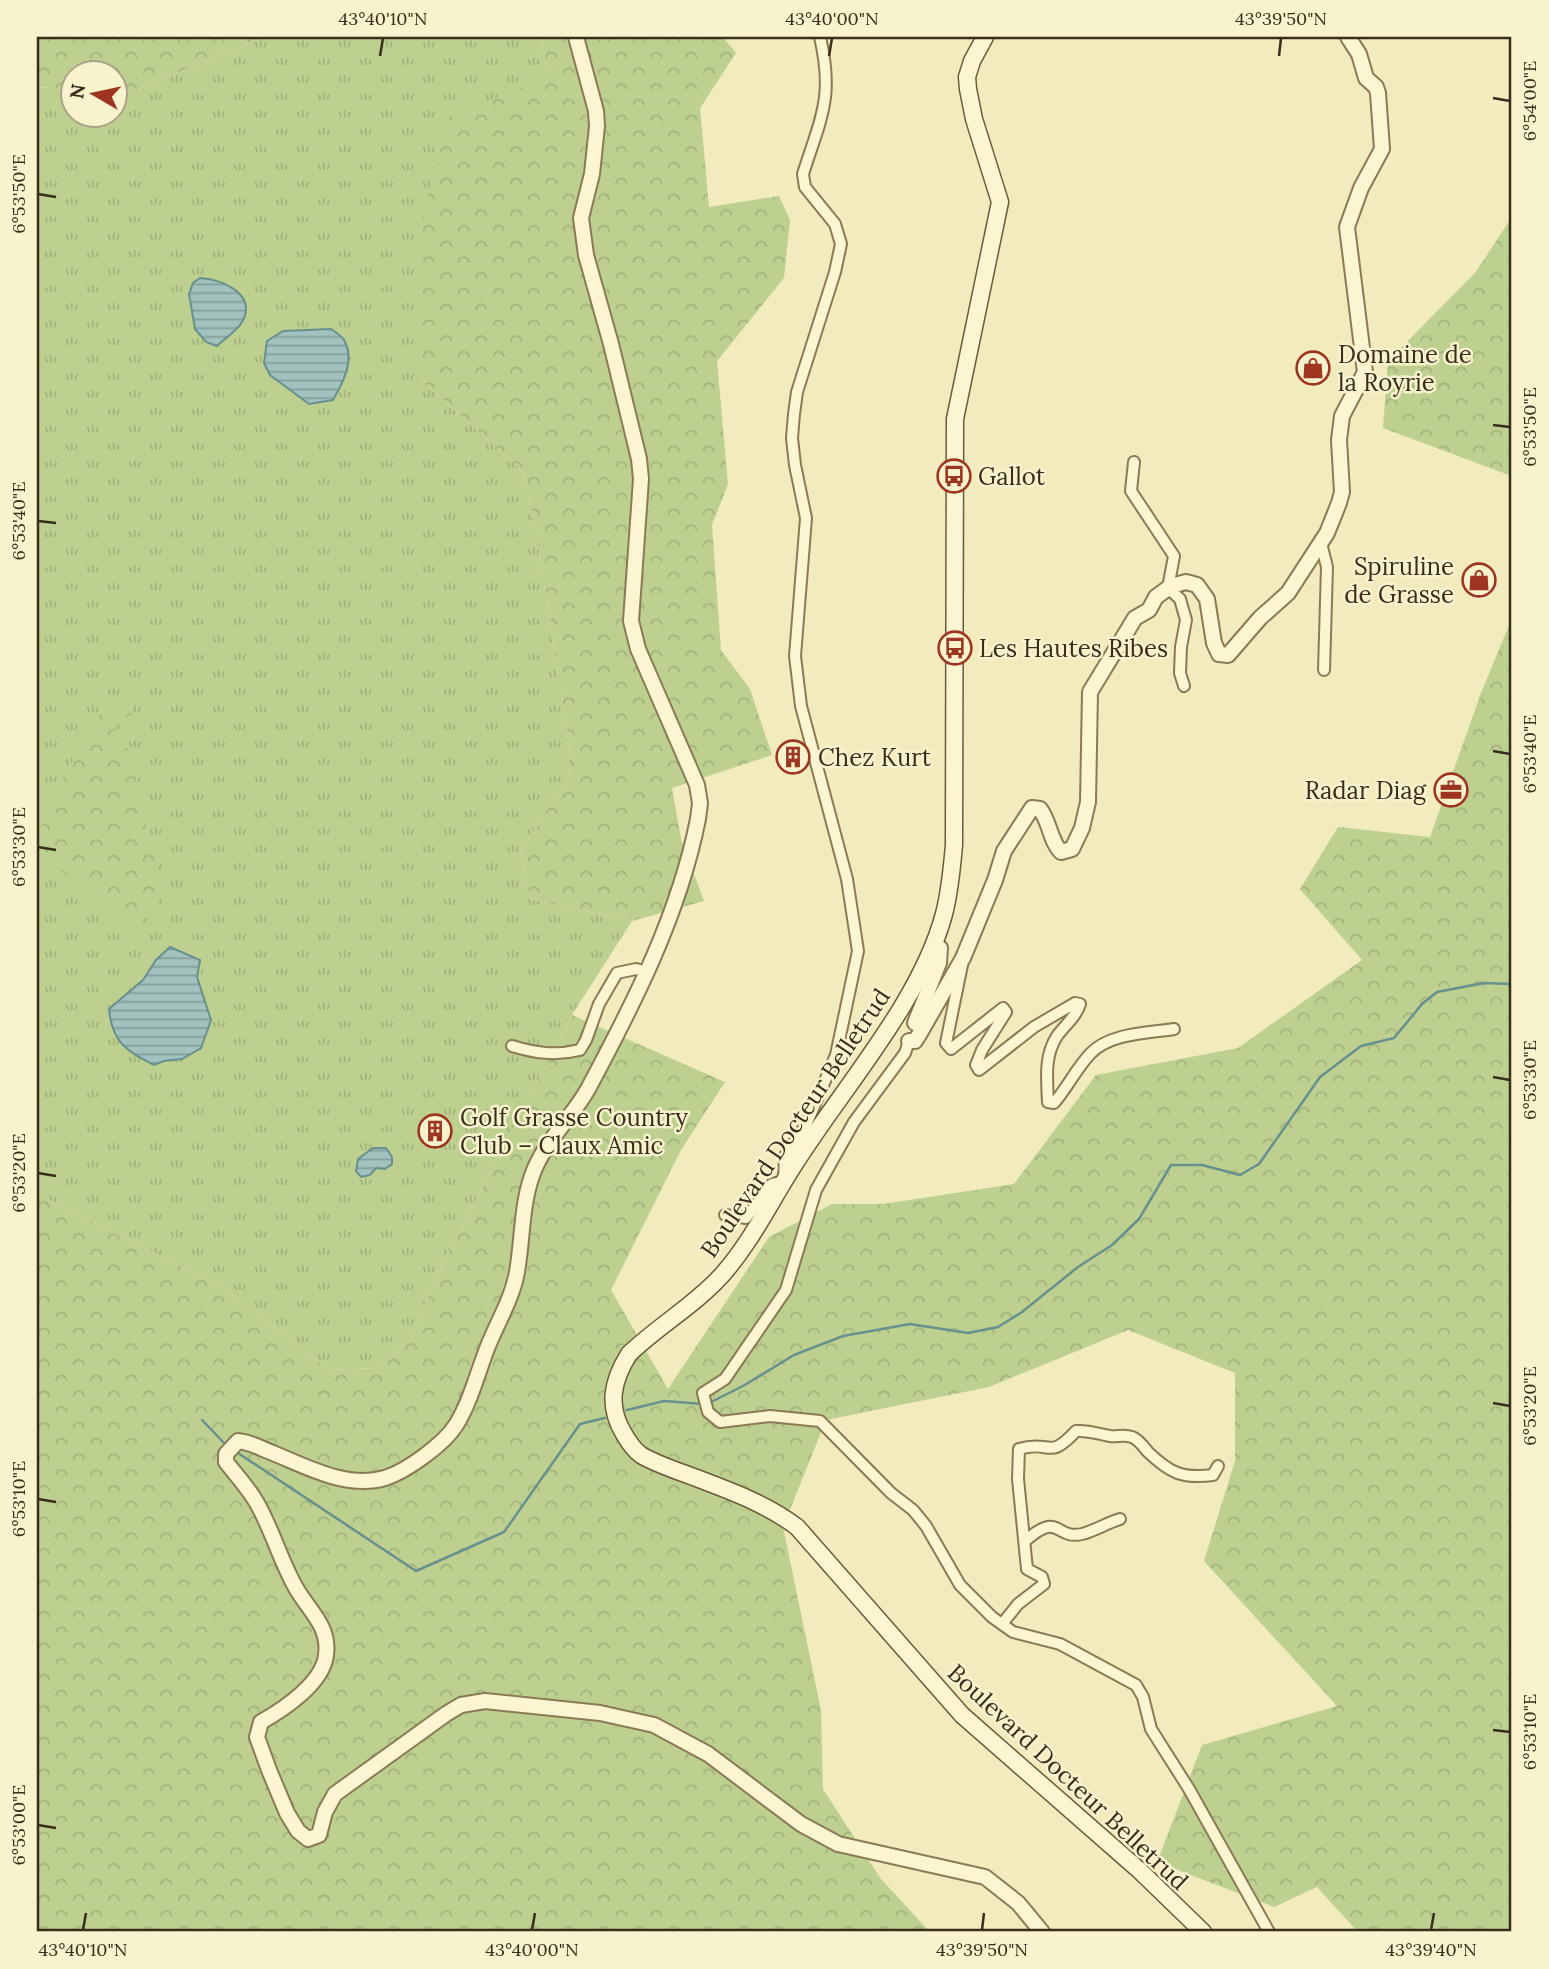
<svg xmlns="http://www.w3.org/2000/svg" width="1549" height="1969" viewBox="0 0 1549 1969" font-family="Lora,serif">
<defs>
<pattern id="grass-tufts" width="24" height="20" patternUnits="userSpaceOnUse" patternTransform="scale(1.75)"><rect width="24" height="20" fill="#bdd090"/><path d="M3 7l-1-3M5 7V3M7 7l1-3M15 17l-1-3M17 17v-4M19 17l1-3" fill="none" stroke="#a3b37c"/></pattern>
<pattern id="forest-crowns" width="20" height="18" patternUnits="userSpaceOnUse" patternTransform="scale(1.75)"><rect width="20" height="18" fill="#bdd090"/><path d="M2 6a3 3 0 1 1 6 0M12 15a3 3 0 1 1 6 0" fill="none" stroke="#a3b37c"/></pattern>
<pattern id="water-rules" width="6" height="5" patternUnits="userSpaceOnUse" patternTransform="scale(1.75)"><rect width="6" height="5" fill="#a1c2be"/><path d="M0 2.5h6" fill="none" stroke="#849e9a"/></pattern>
</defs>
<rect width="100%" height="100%" fill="#f1ebbd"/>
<path fill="url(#grass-tufts)" d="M264,37H541L548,76L420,379L523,471L536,528L573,769L521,851L530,899L632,921L572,1015L438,1273L410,1340L376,1368L328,1370L224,1288L37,1194V87L73,89L74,116H116V91L132,92Z"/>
<g fill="url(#forest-crowns)">
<path d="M37,37H264L132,92L116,91V74H74L73,89L37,87Z"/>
<path d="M541,37H723L736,53L700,108L709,207L779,196L790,220L784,278L717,361L728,484L712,525L721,650L750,689L772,755L672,788L681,839L704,901L632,921L530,899L521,851L573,769L536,528L523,471L420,379L417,253L443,120L548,76Z"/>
<path d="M1512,217V483L1509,475L1383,428L1388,361L1475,273Z"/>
<path d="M1512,618V1932H1358L1317,1887L1274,1907L1157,1862L1202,1745L1337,1706L1204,1561L1235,1461V1373L1128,1330L989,1387L826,1420L783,1527L821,1710L823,1789L881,1879L930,1932H37V1194L224,1288L328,1370L376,1368L410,1340L438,1273L572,1015L725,1082L681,1150L611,1290L668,1389L769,1237L832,1204H883L1014,1184L1096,1075L1238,1048L1362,960L1300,889L1338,827L1430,837L1481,693Z"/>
<path d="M131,701L132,714L115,722L114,740L130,750L128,765L135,772V796L151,838L161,886L159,905L140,929L121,918L60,870L40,835L45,806L63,798L58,784C77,762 82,729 105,710C111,705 123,703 131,701Z"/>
</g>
<g fill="url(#water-rules)" stroke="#68908d" stroke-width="2">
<path d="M200,278C221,279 258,294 242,322C237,331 225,338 217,346L206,342L195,329L189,294L193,283Z"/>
<path d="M331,329C335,332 342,336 344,340C356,360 342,384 333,400L309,404L270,375L264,363L267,341L283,331Z"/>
<path d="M170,947L200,960L197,977L211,1020L201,1048L182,1059L164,1061L154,1065C127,1051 112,1043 109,1009L143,980L156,960Z"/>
<path d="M373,1148H386L392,1157V1164L385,1169L376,1168L370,1175L361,1177L356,1171L358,1159Z"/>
</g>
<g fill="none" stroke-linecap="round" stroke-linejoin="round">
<g stroke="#68908d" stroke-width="2.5">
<path d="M1259,37H1260"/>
<path d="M1512,921L1510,926L1512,932"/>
<path d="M709,1403L743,1386L794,1355L843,1336L910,1324L968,1333L998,1327L1022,1312L1078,1267L1112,1245L1139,1219L1171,1165H1202L1240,1175L1259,1164L1320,1077L1361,1046L1394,1038L1422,1004L1437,992L1484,983L1512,984"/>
<path d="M627,1410L664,1401L703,1404"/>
<path d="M202,1420L226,1445"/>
<path d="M235,1451L416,1571L504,1532L580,1424L605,1418"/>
</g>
<defs>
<g id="minor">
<path d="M1134,462L1131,491L1174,556L1168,588L1180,599L1186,620L1181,647L1180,673L1184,686"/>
<path d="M1321,543L1327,567L1324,670"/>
<path d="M962,965L946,1043L951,1049L1003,1008L1006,1012L982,1050L976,1065L979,1070L1034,1027L1075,1003L1080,1004C1076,1017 1065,1025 1057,1036C1044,1056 1047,1079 1048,1102L1054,1103C1067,1088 1076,1069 1090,1054C1109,1033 1148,1033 1174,1029"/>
<path d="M909,1041L905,1053L854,1122L816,1190L786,1290L725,1379L703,1393L708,1412L720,1422L770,1416L820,1421L891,1493L913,1510L926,1526L960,1585L992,1617L1013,1632L1060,1644L1136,1685L1143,1697L1151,1729L1189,1789L1269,1932"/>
<path d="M512,1046C535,1053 555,1056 580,1050L586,1040L599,1004L617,973L636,969L647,972"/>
<path d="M725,1215L746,1218L772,1184L784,1181L785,1156L806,1125L836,1055L858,951L847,879L801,706L795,656L806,518L795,465L792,438L794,414L797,392L835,272L841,244L835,224L805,187L803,174C821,117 834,98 820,37"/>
<path d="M1025,1541C1061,1510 1054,1540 1082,1534C1094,1531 1107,1523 1120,1519"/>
<path d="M1002,1624L1018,1604L1044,1584L1042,1577L1027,1569L1018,1479L1019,1449C1052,1439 1047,1462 1076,1431C1089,1430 1098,1434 1110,1436C1117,1437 1124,1434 1132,1437C1138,1439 1144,1447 1148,1452C1170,1473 1182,1479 1213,1475L1218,1466"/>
</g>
<g id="tertiary">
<path d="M576,37L596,111L597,126L592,174L581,218L586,255L611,344L639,459L641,479L631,621L638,649L697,785L700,803L698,819C679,915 634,1003 588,1089C573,1116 548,1138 535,1168C521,1200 523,1238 517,1272C512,1299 498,1321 488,1346C478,1371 471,1401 456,1425C444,1444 407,1471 385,1478C347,1489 307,1467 273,1453C259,1448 254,1443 238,1441L226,1454V1462C237,1476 250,1490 258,1505C273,1532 281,1562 296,1588C309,1611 330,1626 326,1655C323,1683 284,1709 261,1722L257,1737L269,1770L287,1813L298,1831L308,1839L319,1835L325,1812L335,1794L446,1714L461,1705L485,1701L600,1713L654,1725L708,1754L801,1824L838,1844L985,1877L1018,1903L1042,1932"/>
<path d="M915,1023L939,963L940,948L934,944"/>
<path d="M909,1041H915L920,1033L963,958L995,880L1004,851L1032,808L1040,809C1050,822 1050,841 1061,852L1072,849L1082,828L1088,802L1090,692L1135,618L1149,610L1156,597L1171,586L1186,582L1197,585L1207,599L1214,643L1219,654L1228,655L1260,618L1288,593L1327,533L1339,503L1342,492L1339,440L1342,416L1365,372L1347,227L1361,188L1382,149L1378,93L1376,87L1366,78L1359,54L1348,37"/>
</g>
<path id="secondary" d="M985,37L972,61L967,77L968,89L974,119L1000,202L955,419L954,845C952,868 950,891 944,914C921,1000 846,1084 798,1159C772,1198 753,1240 722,1275C695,1305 658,1326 629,1354C612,1381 607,1406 624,1434C628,1441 634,1450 641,1455C656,1464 675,1470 691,1476C728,1490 765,1503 797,1527L962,1715L1139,1870L1203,1932"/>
</defs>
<use href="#minor" stroke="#8a7a55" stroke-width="14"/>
<use href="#tertiary" stroke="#8a7a55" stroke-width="18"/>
<use href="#secondary" stroke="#6c5b38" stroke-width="19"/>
<use href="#minor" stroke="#fbf6d1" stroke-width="10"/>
<use href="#tertiary" stroke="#fbf6d1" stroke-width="14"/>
<use href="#secondary" stroke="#fbf6d1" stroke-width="16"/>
</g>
<path fill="none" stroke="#382e1b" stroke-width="2.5" d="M380,56L383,38M829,56L832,38M1279,56L1281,38M1493,98L1510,101M38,194L56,197M1493,425L1510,427M38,521L56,523M1493,751L1510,754M38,847L56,850M1493,1077L1510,1080M38,1173L56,1176M1493,1403L1510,1406M38,1499L56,1502M1493,1730L1510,1732M38,1825L56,1828M83,1930L86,1913M532,1930L535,1913M982,1930L984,1913M1431,1930L1434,1913"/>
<defs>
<symbol id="shop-ring" viewBox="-11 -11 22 22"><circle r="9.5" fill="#f8f3cd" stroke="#9e3520" stroke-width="1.5"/><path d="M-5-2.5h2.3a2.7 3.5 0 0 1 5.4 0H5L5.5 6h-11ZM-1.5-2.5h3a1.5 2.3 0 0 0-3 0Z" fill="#9e3520"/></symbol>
<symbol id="bus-ring" viewBox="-11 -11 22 22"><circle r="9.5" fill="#f8f3cd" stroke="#9e3520" stroke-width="1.5"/><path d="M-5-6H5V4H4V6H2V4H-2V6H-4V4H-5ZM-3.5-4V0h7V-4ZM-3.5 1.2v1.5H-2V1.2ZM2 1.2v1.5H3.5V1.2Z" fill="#9e3520"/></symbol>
<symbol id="building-ring" viewBox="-11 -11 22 22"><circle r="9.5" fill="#f8f3cd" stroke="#9e3520" stroke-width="1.5"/><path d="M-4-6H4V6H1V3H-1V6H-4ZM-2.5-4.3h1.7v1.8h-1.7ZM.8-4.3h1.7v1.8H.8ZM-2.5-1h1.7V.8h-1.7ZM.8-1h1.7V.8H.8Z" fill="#9e3520"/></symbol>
<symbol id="office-ring" viewBox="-11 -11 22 22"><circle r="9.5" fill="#f8f3cd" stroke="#9e3520" stroke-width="1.5"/><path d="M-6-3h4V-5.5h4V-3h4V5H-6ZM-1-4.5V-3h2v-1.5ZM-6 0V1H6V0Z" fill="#9e3520"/></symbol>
</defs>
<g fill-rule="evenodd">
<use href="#shop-ring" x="1294" y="349" width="38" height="38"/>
<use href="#bus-ring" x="935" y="457" width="38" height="38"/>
<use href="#shop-ring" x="1460" y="561" width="38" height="38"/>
<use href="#bus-ring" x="936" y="629" width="38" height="38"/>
<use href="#building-ring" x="774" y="738" width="38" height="38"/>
<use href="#office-ring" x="1432" y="771" width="38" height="38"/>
<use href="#building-ring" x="416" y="1112" width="38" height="38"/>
</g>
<g text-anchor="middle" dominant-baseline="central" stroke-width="5" stroke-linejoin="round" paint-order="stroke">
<g font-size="24" fill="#382e1b" stroke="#f8f3cd" text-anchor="start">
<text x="1338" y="354">Domaine de<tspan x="1338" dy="28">la Royrie</tspan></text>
<text x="978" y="476">Gallot</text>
<text x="1454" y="566" text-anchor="end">Spiruline<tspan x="1454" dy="28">de Grasse</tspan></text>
<text x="979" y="648">Les Hautes Ribes</text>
<text x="818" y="757">Chez Kurt</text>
<text x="1426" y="790" text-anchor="end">Radar Diag</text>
<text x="460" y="1117">Golf Grasse Country<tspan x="460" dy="28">Club – Claux Amic</tspan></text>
</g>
<g font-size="24" fill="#382e1b" stroke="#f8f3cd">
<text transform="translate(795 1123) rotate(-56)">Boulevard Docteur Belletrud</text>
<text transform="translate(1068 1777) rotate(43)">Boulevard Docteur Belletrud</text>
</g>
</g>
<rect width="1549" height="1969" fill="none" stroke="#f8f3cd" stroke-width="77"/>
<g transform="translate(94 94) rotate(279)"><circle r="33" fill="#f8f3cd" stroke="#aba486" stroke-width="2"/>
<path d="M0-5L12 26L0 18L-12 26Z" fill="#9e3520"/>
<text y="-10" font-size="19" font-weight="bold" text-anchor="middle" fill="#382e1b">N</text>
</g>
<rect x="38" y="38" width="1472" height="1892" fill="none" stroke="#382e1b" stroke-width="2.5"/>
<g font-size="18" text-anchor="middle" fill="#382e1b">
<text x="383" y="25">43°40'10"N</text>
<text x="832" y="25">43°40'00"N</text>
<text x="1281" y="25">43°39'50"N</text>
<text transform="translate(1530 101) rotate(-90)" y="6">6°54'00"E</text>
<text transform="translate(19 194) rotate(-90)" y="6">6°53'50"E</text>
<text transform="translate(1530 427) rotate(-90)" y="6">6°53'50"E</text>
<text transform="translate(19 521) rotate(-90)" y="6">6°53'40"E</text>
<text transform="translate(1530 754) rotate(-90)" y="6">6°53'40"E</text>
<text transform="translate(19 847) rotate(-90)" y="6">6°53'30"E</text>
<text transform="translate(1530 1080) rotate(-90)" y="6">6°53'30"E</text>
<text transform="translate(19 1173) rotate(-90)" y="6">6°53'20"E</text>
<text transform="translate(1530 1406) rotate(-90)" y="6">6°53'20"E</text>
<text transform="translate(19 1499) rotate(-90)" y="6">6°53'10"E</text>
<text transform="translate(1530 1732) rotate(-90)" y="6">6°53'10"E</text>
<text transform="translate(19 1825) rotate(-90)" y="6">6°53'00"E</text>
<text x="83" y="1956">43°40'10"N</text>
<text x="532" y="1956">43°40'00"N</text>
<text x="982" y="1956">43°39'50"N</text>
<text x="1431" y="1956">43°39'40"N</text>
</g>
</svg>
